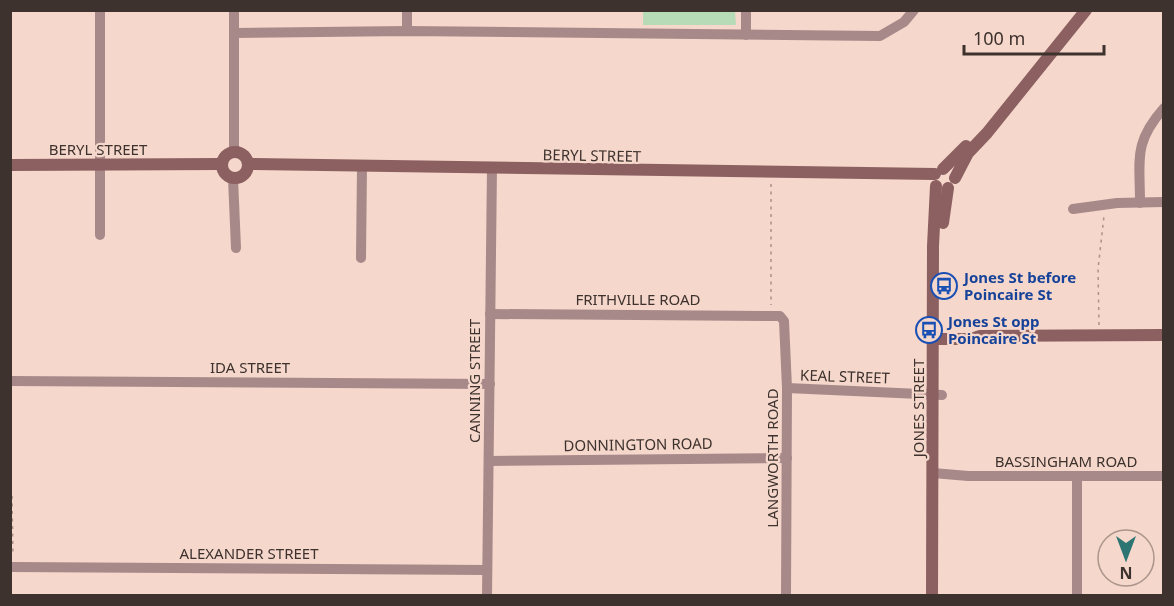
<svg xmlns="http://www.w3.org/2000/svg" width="1174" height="606" viewBox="0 0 1174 606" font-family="'Noto Sans',sans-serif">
<rect width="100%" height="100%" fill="#f5d7cb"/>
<path fill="#b8dbb7" d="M643,11H735L736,25H643Z"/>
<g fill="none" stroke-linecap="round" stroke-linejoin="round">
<g stroke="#a9938a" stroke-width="1.5" stroke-dasharray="3 4.5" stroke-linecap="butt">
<path d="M771,184V305"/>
<path d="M1099,325L1098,269L1104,216"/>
<path d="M12,496L13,555"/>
</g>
<g stroke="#a88989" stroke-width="10">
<path d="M100,10V235"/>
<path d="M746,10V35"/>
<path d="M407,31V10"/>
<path d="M234,33L407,31L880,36L904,22L914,10"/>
<path d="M234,152V10"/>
<path d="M233,178L236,248"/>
<path d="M1140,203C1140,159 1133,143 1164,108"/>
<path d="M1073,209L1117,203L1164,202"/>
<path d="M361,258L362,167"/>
<path d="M490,314L780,316L784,321L787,388L786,596"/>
<path d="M10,381L490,384"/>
<path d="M787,388L942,395"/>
<path d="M489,461L787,458"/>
<path d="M933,473L968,476H1164"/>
<path d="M10,567L487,570"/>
<path d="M487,596L492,167"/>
<path d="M1077,596V477"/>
</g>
<g stroke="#8c6061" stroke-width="12">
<circle cx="235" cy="165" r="13"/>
<path d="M248,164L935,174"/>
<path d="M10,165L221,164"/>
<path d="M943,169L966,146"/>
<path d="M955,178L968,153L987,133L1086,10"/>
<path d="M943,223L948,188"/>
<path d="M934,339H971L980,336L1164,335"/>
<path d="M932,596L933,246L936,186"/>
</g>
</g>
<defs>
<symbol id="bus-ring" viewBox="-11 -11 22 22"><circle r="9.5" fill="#f5d7cb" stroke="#1a4fb4" stroke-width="1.5"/><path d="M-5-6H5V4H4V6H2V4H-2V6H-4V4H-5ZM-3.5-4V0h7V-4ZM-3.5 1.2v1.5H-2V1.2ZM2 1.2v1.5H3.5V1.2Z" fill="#1a4fb4"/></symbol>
</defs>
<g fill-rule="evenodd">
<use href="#bus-ring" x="929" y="271" width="30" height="30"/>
<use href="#bus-ring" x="914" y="315" width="30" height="30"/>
</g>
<g text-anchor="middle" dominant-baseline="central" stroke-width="4.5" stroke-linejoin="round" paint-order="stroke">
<g font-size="15" fill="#3d322d" stroke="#f5d7cb">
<text x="98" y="149">BERYL STREET</text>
<text transform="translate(592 155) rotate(1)">BERYL STREET</text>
<text x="638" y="299">FRITHVILLE ROAD</text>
<text x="250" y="367">IDA STREET</text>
<text transform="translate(845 376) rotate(2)">KEAL STREET</text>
<text transform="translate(474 381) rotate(-90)">CANNING STREET</text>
<text transform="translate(918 408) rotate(-90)">JONES STREET</text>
<text transform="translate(638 444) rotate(-1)">DONNINGTON ROAD</text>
<text transform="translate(772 458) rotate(-90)">LANGWORTH ROAD</text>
<text x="1066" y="461">BASSINGHAM ROAD</text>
<text x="249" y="553">ALEXANDER STREET</text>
</g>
<g font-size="15" font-weight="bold" fill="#164399" stroke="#f5d7cb" text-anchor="start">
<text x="964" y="277">Jones St before<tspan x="964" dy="17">Poincaire St</tspan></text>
<text x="948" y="321">Jones St opp<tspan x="948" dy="17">Poincaire St</tspan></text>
</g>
</g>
<rect width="1174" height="606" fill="none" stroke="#3d322d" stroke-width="24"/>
<g transform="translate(1126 558) rotate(180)"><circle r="28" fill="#f5d7cb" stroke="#ab958c" stroke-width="1.5"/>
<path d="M0-4.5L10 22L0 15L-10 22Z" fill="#2c7573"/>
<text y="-9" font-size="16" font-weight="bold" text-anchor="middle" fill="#3d322d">N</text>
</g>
<path d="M964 45v9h140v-9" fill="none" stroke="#3d322d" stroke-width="3"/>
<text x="973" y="45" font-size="18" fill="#3d322d" stroke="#f5d7cb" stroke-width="4.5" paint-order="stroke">100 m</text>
</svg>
